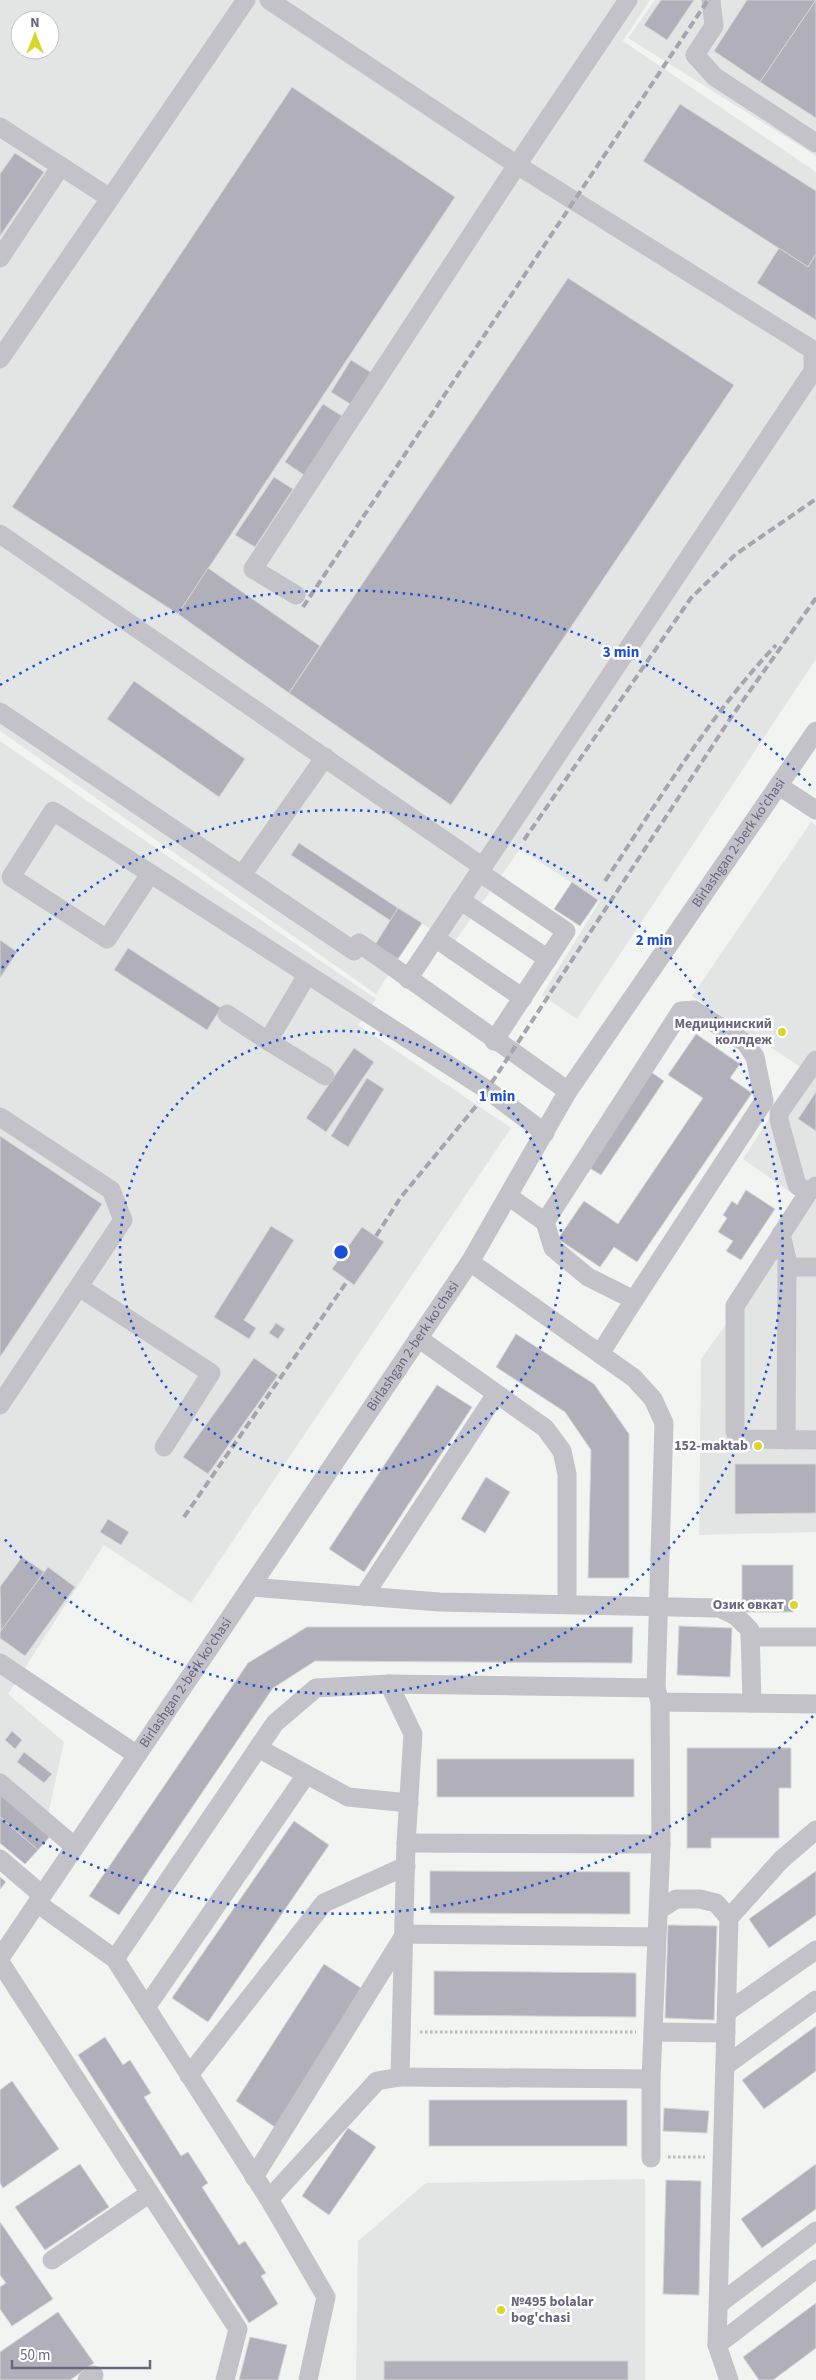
<svg xmlns="http://www.w3.org/2000/svg" width="816" height="2380" viewBox="0 0 816 2380" font-family="'Source Sans 3',sans-serif">
<rect width="100%" height="100%" fill="#f1f4f1"/>
<g fill="#e3e5e4" fill-rule="evenodd">
<path d="M0,0H650L623,41L816,172V659L577,1019L542,995L600,901L520,849L453,944L421,923L376,994L0,731ZM20,20H50V50H20Z"/>
<path d="M655,0H816V156L628,38Z"/>
<path d="M0,741L376,999L358,1025L511,1128L191,1603L104,1545L8,1694L64,1742L48,1815L0,1774Z"/>
<path d="M811,822L816,826V1194L808,1205L743,1159L802,1068L692,996Z"/>
<path d="M816,1199V1532L699,1535L701,1359Z"/>
<path d="M645,2179V2380H356L358,2241L426,2183Z"/>
</g>
<g fill="#b1b0ba" stroke="#d4d5d3">
<path d="M661,0H694L667,40L644,25Z"/>
<path d="M747,0H816L760,82L714,51Z"/>
<path d="M816,0V118L760,82Z"/>
<path d="M292,87L455,197L178,614L12,507Z"/>
<path d="M680,104L816,191V254L808,267L643,161Z"/>
<path d="M15,153L44,172L0,236V174Z"/>
<path d="M779,248L808,267L816,254V320L757,283Z"/>
<path d="M568,278L734,385L451,805L289,693Z"/>
<path d="M351,360L372,373L352,405L331,392Z"/>
<path d="M323,404L342,416L304,475L285,462Z"/>
<path d="M274,477L293,489L255,547L235,535Z"/>
<path d="M208,568L320,646L289,693L178,614Z"/>
<path d="M134,681L245,759L219,797L107,719Z"/>
<path d="M299,843L398,908L391,921L291,855Z"/>
<path d="M572,882L598,900L580,926L554,909Z"/>
<path d="M398,908L422,923L398,959L375,945Z"/>
<path d="M0,940L17,952L0,978Z"/>
<path d="M128,948L221,1008L207,1030L114,970Z"/>
<path d="M696,1034L740,1064L730,1078L752,1093L637,1262L614,1247L600,1267L558,1239L584,1201L618,1224L703,1098L668,1075Z"/>
<path d="M354,1048L374,1062L326,1132L306,1118Z"/>
<path d="M651,1072L664,1081L601,1175L588,1167Z"/>
<path d="M367,1078L384,1089L348,1147L331,1136Z"/>
<path d="M816,1092V1131L798,1119Z"/>
<path d="M0,1136L102,1204L0,1357Z"/>
<path d="M746,1190L775,1209L741,1260L726,1251L733,1241L718,1232L727,1218L723,1215L732,1201L737,1205Z"/>
<path d="M271,1226L294,1240L244,1320L256,1328L249,1339L214,1317Z"/>
<path d="M362,1227L384,1242L354,1285L332,1269Z"/>
<path d="M276,1323L285,1329L278,1339L269,1333Z"/>
<path d="M516,1334L594,1384L629,1434V1578H588L591,1450L565,1412L496,1367Z"/>
<path d="M254,1358L278,1375L208,1474L183,1457Z"/>
<path d="M437,1385L472,1407L364,1572L329,1549Z"/>
<path d="M735,1464H816V1513L735,1514Z"/>
<path d="M486,1477L510,1492L485,1533L461,1519Z"/>
<path d="M108,1519L129,1532L121,1545L100,1532Z"/>
<path d="M22,1557L44,1572L1,1632L0,1587Z"/>
<rect x="742" y="1565" width="51" height="47"/>
<path d="M48,1567L75,1587L25,1656L0,1638V1632Z"/>
<path d="M679,1626L732,1628L730,1677L677,1675Z"/>
<path d="M307,1627H633L632,1663L315,1661L273,1688L119,1915L89,1896L248,1663Z"/>
<path d="M12,1731L22,1740L15,1749L5,1740Z"/>
<path d="M687,1748H791V1788H779V1838H711V1848H687Z"/>
<path d="M24,1752L52,1774L44,1783L17,1762Z"/>
<rect x="437" y="1759" width="197" height="38"/>
<path d="M0,1789L52,1834L38,1850L0,1817Z"/>
<path d="M0,1817L38,1850L25,1864L0,1843Z"/>
<path d="M294,1821L329,1845L208,2022L172,1998Z"/>
<path d="M430,1871L630,1872V1914L430,1913Z"/>
<path d="M816,1871V1915L769,1948L749,1919Z"/>
<path d="M0,1877L6,1882L0,1889Z"/>
<path d="M668,1925L717,1926L714,2020L665,2018Z"/>
<path d="M324,1964L364,1990L275,2127L236,2101Z"/>
<path d="M434,1971L636,1973V2017L434,2015Z"/>
<path d="M816,2026V2071L764,2109L742,2080Z"/>
<path d="M105,2037L123,2065L130,2060L151,2093L144,2097L181,2156L188,2152L208,2183L202,2187L239,2245L245,2241L266,2273L261,2276L278,2304L249,2323L78,2055Z"/>
<path d="M12,2081L59,2149L3,2188L0,2183V2090Z"/>
<rect x="429" y="2100" width="198" height="46"/>
<path d="M664,2108L709,2111L707,2133L663,2131Z"/>
<path d="M348,2128L376,2147L329,2215L302,2196Z"/>
<path d="M80,2164L109,2207L45,2250L15,2207Z"/>
<path d="M816,2164V2209L762,2248L741,2219Z"/>
<path d="M666,2180L701,2181L699,2295L663,2294Z"/>
<path d="M0,2222L53,2299L12,2326L0,2309V2287L6,2283L0,2275Z"/>
<path d="M816,2303V2348L773,2380H759L743,2357Z"/>
<path d="M58,2312L94,2363L70,2380H0V2352Z"/>
<path d="M250,2337L287,2345L278,2380H239Z"/>
<rect x="384" y="2361" width="244" height="19"/>
</g>
<g fill="none" stroke-linecap="round" stroke-linejoin="round">
<g stroke="#bab9bd" stroke-width="3" stroke-dasharray="2.5 2.5" stroke-linecap="butt">
<path d="M420,2032H636"/>
<path d="M668,2157H705"/>
</g>
<g stroke="#c3c2c8" stroke-width="19">
<path d="M269,0L517,165L813,350V371L408,979"/>
<path d="M711,0L714,26L695,55L715,77L816,143"/>
<path d="M0,127L110,198"/>
<path d="M0,258L61,166"/>
<path d="M0,359L246,0"/>
<path d="M0,534L483,867"/>
<path d="M296,595L253,569L517,165L628,0"/>
<path d="M0,712L354,951L359,943L568,1091"/>
<path d="M779,786L816,810"/>
<path d="M479,872L566,931L494,1041"/>
<path d="M150,874L107,939L11,877L53,811L486,1089L545,1133"/>
<path d="M242,875L325,757"/>
<path d="M460,900L548,959"/>
<path d="M435,938L523,998"/>
<path d="M307,975L268,1041L325,1076"/>
<path d="M227,1014L268,1041"/>
<path d="M816,1060L779,1113V1120L797,1185L808,1193L816,1186"/>
<path d="M0,1117L111,1190L123,1220L0,1405"/>
<path d="M808,1193L735,1306V1431L738,1439L816,1440"/>
<path d="M508,1196L545,1222L553,1248L588,1277L634,1300L600,1354"/>
<path d="M545,1222L681,1011L694,1010L746,1043L755,1057L764,1101L634,1300"/>
<path d="M781,1234L787,1260L786,1440"/>
<path d="M470,1262L634,1378L653,1399L664,1423L656,1688L660,1702L816,1704"/>
<path d="M787,1267H816"/>
<path d="M79,1287L211,1373L164,1447"/>
<path d="M418,1338L545,1428L562,1451L567,1474V1604"/>
<path d="M251,1587L439,1602L719,1608L736,1616L750,1630L752,1703"/>
<path d="M364,1596L496,1394"/>
<path d="M750,1637H816"/>
<path d="M0,1663L137,1755"/>
<path d="M258,1748L348,1797L409,1803"/>
<path d="M0,1783L75,1847"/>
<path d="M406,1843L661,1844"/>
<path d="M0,1859L42,1895"/>
<path d="M37,1903L115,1959L269,2199L326,2297L308,2380"/>
<path d="M659,1910L676,1899H700L716,1903L729,1918"/>
<path id="s1" d="M0,1958L470,1262L568,1091L816,731"/>
<path d="M115,1959L275,1723L316,1688L389,1684L656,1688"/>
<path d="M0,1962L238,2329L225,2380"/>
<path d="M147,2006L306,1775"/>
<path d="M727,2012L816,1950"/>
<path d="M653,2032L726,2033"/>
<path d="M725,2066L816,2000"/>
<path d="M189,2075L324,1903L406,1866"/>
<path d="M400,2077L651,2079"/>
<path d="M651,2158V2079L661,1844L660,1702"/>
<path d="M254,2177L405,1934L656,1937"/>
<path d="M269,2199L377,2081L400,2077L406,1843L413,1734L389,1684"/>
<path d="M52,2260L150,2193"/>
<path d="M719,2304L816,2231"/>
<path d="M717,2345L816,2269"/>
<path d="M87,2380L94,2375"/>
<path d="M729,2380L717,2345L729,1918L781,1860L816,1830"/>
</g>
<g stroke="#a6a4ae" stroke-width="4" stroke-dasharray="8 4" stroke-linecap="butt">
<path d="M303,607L708,0"/>
<path d="M524,840L691,598L736,554L816,499"/>
<path d="M605,881C659,800 709,716 776,645"/>
<path d="M376,1236L401,1197L477,1105L732,716L816,598"/>
<path d="M184,1517L348,1280"/>
</g>
</g>
<g fill="none" stroke="#1d4ed8" stroke-width="2.5" stroke-dasharray="2.5 5">
<circle cx="341" cy="1252" r="221"/>
<path d="M2 968A442 442 0 1 1 2 1536"/>
<path d="M813 1716A662 662 0 0 1 0 1819M0 685A662 662 0 0 1 813 788"/>
</g>
<g fill="#d9d62c" stroke="#fff" stroke-width="2">
<circle cx="782" cy="1032" r="5"/>
<circle cx="758" cy="1446" r="5"/>
<circle cx="794" cy="1605" r="5"/>
<circle cx="501" cy="2310" r="5"/>
</g>
<g text-anchor="middle" dominant-baseline="central" stroke-width="5" stroke-linejoin="round" paint-order="stroke">
<g font-size="14" fill="#6a6580" stroke="#fff">
<text stroke="none"><textPath href="#s1" startOffset="1338">Birlashgan 2-berk ko'chasi</textPath></text>
<text stroke="none"><textPath href="#s1" startOffset="738">Birlashgan 2-berk ko'chasi</textPath></text>
<text stroke="none"><textPath href="#s1" startOffset="332">Birlashgan 2-berk ko'chasi</textPath></text>
</g>
<g font-size="14" font-weight="bold" fill="#6a6580" stroke="#fff" text-anchor="end">
<text x="772" y="1024">Медициниский<tspan x="772" dy="16">коллдеж</tspan></text>
<text x="748" y="1446">152-maktab</text>
<text x="784" y="1605">Озик овкат</text>
<text x="511" y="2302" text-anchor="start">№495 bolalar<tspan x="511" dy="16">bog'chasi</tspan></text>
</g>
</g>
<circle cx="341" cy="1252" r="8" fill="#1d4ed8" stroke="#fff" stroke-width="2.5"/>
<g font-size="15" text-anchor="middle" font-weight="bold" fill="#1d4ed8" stroke="#fff" stroke-width="5" stroke-linejoin="round" paint-order="stroke">
<text x="621" y="657">3 min</text>
<text x="654" y="945">2 min</text>
<text x="497" y="1101">1 min</text>
</g>
<g transform="translate(35 35)"><circle r="24" fill="#ffffff" stroke="#c3c1cc"/>
<path d="M0-4L9 19L0 12L-9 19Z" fill="#d9d62c"/>
<text y="-8" font-size="14" font-weight="bold" text-anchor="middle" fill="#6a6580">N</text>
</g>
<path d="M12 2360v8h138v-8" fill="none" stroke="#6a6580" stroke-width="2.5"/>
<text x="20" y="2360" font-size="15" fill="#6a6580" stroke="#ffffff" stroke-width="4" paint-order="stroke">50 m</text>
</svg>
